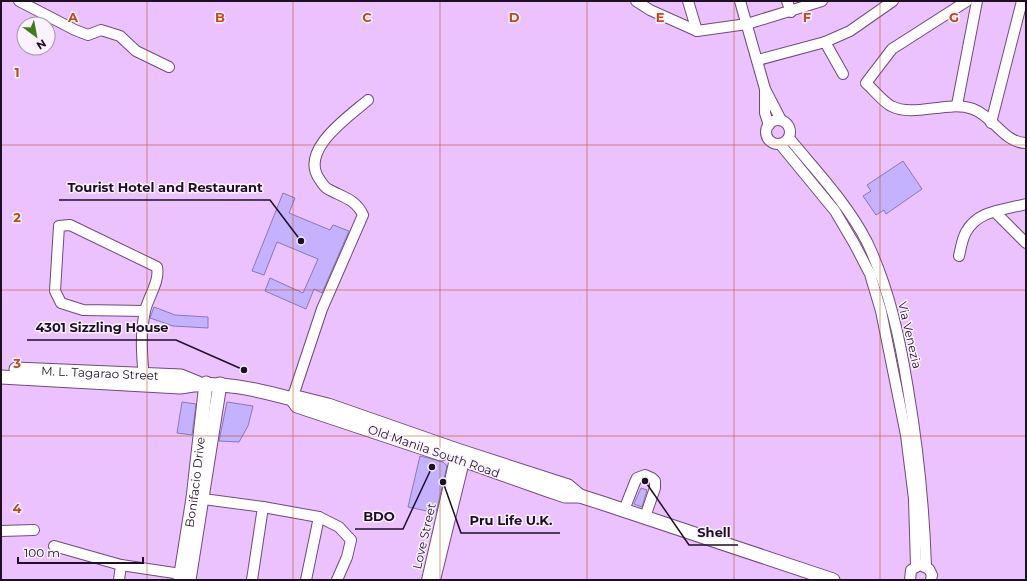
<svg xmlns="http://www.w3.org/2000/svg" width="1027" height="581" viewBox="0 0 1027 581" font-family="Montserrat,sans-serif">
<rect width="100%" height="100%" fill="#ecc2fe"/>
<g fill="#c5b2fe" stroke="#8878b6">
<path d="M903,161L922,189L886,214L884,210L876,215L863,196L871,191L867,185Z"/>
<path d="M283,193L295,198L289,213L330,230L333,225L349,231L322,293L314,289L306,309L265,291L270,278L303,293L318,259L277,242L264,275L252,271Z"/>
<path d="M154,307L175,315L208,317V328L173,326L150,318Z"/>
<path d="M182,402L196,404L192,435L177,433Z"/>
<path d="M227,402L253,406L248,426L239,442L219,441Z"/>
<path d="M420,456L443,462L447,466L436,513L408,507Z"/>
<path d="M641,488L647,490L642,507L634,504Z"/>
</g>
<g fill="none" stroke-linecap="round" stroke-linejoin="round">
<defs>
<g id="minor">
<path d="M19,1L75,30L88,35L101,30L120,36L136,51L169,67"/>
<path d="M636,1L650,10L697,31L747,24L822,1"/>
<path d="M688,1L697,31"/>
<path d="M740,1L765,89L781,120"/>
<path d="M787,1L791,12"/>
<path d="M967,1L892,49L866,83C874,90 882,101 891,106C914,118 947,100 973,109C993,116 1004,143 1026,143"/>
<path d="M825,42L843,74"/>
<path d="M758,60L825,42L850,31L893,1"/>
<path d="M765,89V113L769,125"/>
<path d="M957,105L977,1"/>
<circle cx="778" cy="132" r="12"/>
<path d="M991,123L1022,1"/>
<path d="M789,138C816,171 847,203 867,242C889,288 900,339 908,389C918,448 924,507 926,566"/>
<path d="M780,144L835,211L855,245L870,274L881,311L906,435L914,499L916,566"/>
<path d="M995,212L1026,243"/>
<path d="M959,256C961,248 962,239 966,232C978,210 1004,210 1026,204"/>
<path d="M144,380C142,357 140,334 145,311C148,297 160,282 157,267L70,225L59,226L55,291L61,303L83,310L145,311"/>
<path d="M292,399L322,309L363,215C356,199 342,197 328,189C324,187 322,183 320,180C298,151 348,117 368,100"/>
<path d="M196,498L263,507L319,517L339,527L351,540L347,557L337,580"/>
<path d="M624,510L635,482L637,478L645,475L652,478L655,481V488L645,517"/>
<path d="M1,531L34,530"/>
<path d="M54,546L121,565L181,574"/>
<path d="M119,580L121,565"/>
<path d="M252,580L263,507"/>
<path d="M306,580L319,517"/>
<path d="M427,580L457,450"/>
<path d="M435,580L466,453"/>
<path d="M910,580L911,570L920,565L929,569L932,575L931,580"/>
</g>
<g id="major">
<path id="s1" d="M16,369L181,376L198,383"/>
<path d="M1,377L180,387C218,380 255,389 292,399L300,398L328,405L457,450L568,486L580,496"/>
<path d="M292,399L297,406L441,454"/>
<path d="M471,463L547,490L565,496H580L602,503L833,580"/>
<path id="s2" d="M180,580L193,498L206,383"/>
<path d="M189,580L220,384"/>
</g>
</defs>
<use href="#minor" stroke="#6f4a7f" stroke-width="12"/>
<use href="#major" stroke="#6f4a7f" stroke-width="15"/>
<use href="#minor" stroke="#fff" stroke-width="10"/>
<use href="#major" stroke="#fff" stroke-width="13"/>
</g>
<path fill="none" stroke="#c04a11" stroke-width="1" stroke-opacity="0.55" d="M147,1V580M293,1V580M440,1V580M587,1V580M734,1V580M880,1V580M1,145H1026M1,290H1026M1,436H1026"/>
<g text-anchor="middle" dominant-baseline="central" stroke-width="3" stroke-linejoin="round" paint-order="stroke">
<g font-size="12" fill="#1e0f25" stroke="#faf2fe">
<text transform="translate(910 335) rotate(77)">Via Venezia</text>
<text stroke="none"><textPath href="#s1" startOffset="84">M. L. Tagarao Street</textPath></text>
<text transform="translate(434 451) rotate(19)">Old Manila South Road</text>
<text stroke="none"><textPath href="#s2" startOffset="99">Bonifacio Drive</textPath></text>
<text transform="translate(424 536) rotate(-77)">Love Street</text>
</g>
</g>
<g font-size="13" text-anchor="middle" font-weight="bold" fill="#c04a11" stroke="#faf2fe" stroke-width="3" stroke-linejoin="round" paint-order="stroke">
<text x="73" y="22">A</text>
<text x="220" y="22">B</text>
<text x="367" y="22">C</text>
<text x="514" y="22">D</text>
<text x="660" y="22">E</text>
<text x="807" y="22">F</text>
<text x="954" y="22">G</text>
<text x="17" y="77">1</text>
<text x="17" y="222">2</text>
<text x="17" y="368">3</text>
<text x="17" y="513">4</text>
</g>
<path fill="none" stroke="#1e0f25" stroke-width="1.5" d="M301 241L270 200H59M244 370L176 340H27M432 467L403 529H355M443 482L461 533H560M645 481L689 545H738"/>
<g fill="#1e0f25" stroke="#faf2fe" stroke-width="1.5">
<circle cx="301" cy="241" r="4"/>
<circle cx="244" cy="370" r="4"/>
<circle cx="432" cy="467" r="4"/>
<circle cx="443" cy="482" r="4"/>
<circle cx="645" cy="481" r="4"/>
</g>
<g font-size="13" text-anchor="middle" font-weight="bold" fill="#1e0f25" stroke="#faf2fe" stroke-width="3" stroke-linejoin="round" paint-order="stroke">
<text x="165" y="192">Tourist Hotel and Restaurant</text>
<text x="102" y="332">4301 Sizzling House</text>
<text x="379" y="521">BDO</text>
<text x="511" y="525">Pru Life U.K.</text>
<text x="714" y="537">Shell</text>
</g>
<rect width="1027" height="581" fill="none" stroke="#1e0f25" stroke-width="4"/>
<g transform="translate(36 36) rotate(148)"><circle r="19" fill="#faf2fe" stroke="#a297a7"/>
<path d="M0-3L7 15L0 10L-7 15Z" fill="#417c15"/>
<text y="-6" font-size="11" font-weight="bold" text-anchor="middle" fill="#1e0f25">N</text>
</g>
<path d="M18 557v6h125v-6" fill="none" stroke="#1e0f25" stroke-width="2"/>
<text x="24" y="557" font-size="12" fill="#1e0f25" stroke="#faf2fe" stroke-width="3" paint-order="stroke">100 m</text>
</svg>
